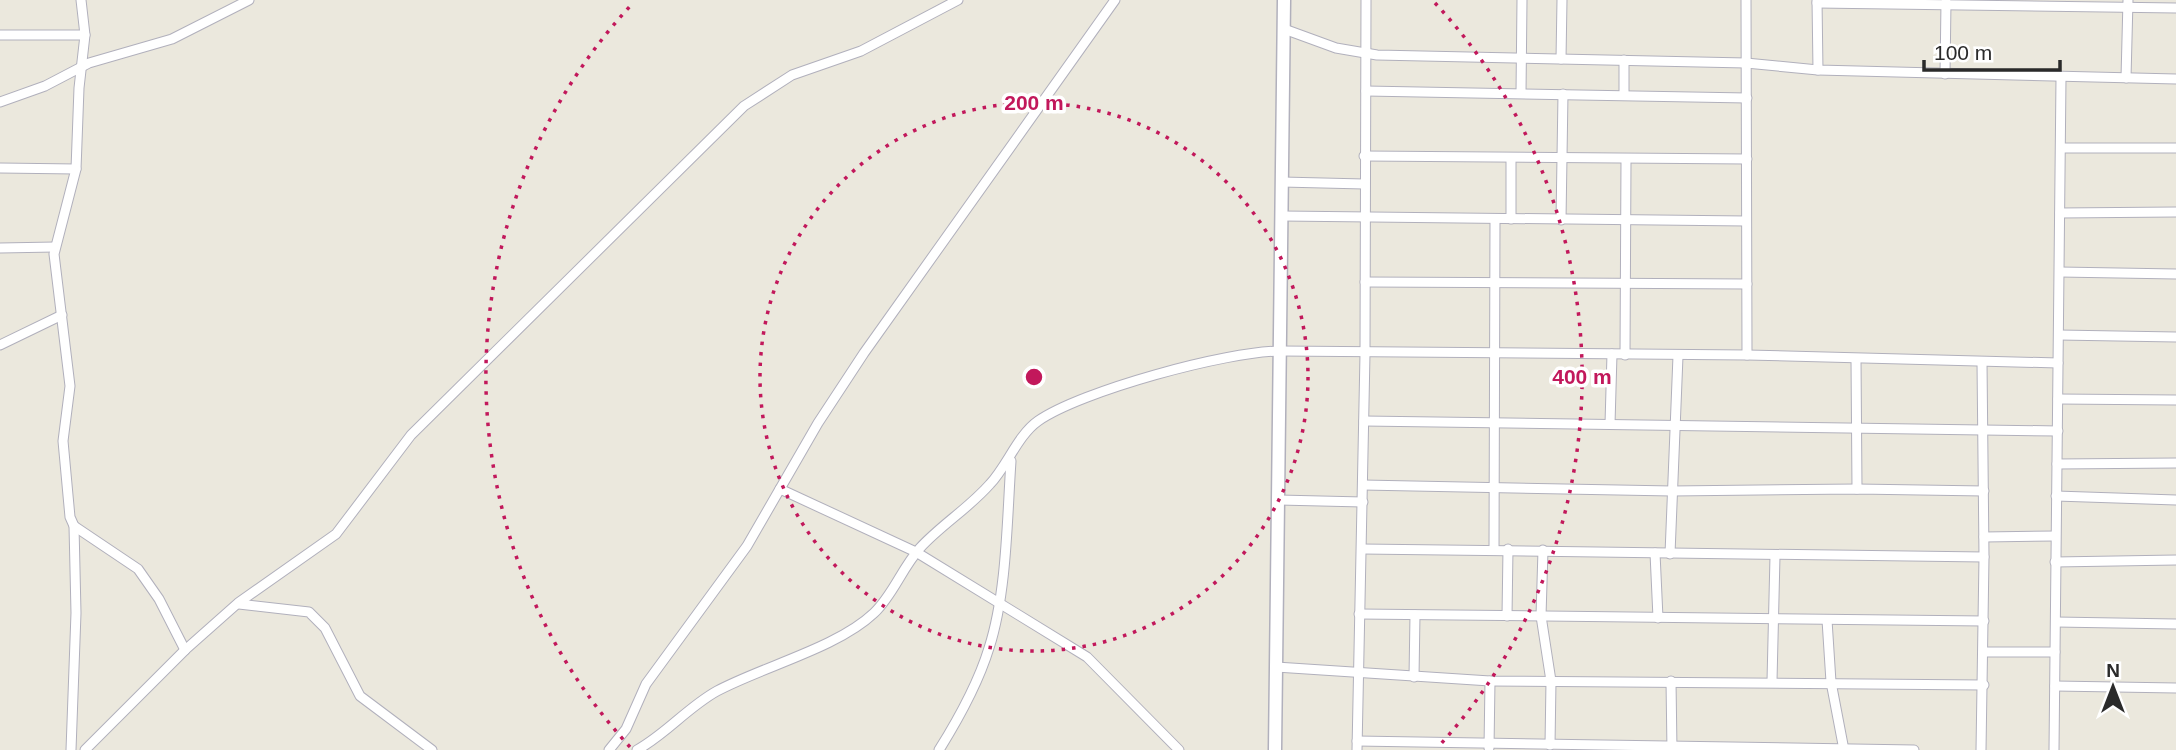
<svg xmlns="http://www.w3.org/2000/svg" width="2176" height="750" viewBox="0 0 2176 750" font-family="Helvetica,sans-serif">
<rect width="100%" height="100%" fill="#ebe8dd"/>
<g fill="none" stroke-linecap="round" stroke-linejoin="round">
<defs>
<g id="street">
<path d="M1746,0L1747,355"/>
<path d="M1817,0L1818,70"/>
<path d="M1817,3L2176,8"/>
<path d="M1284,29L1336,48L1377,55L1746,63L1818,70L2176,79"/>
<path d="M0,35H85"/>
<path d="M1561,59L1562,0"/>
<path d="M1624,60V94"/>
<path d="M1945,74L1946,2"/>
<path d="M2126,78L2128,0"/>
<path d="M1366,91L1747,98"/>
<path d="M1521,93L1522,0"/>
<path d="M0,102L45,86L89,63L172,39L249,0"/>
<path d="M2061,148H2176"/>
<path d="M1364,156L1747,159"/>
<path d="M0,168L76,169"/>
<path d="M1282,182L1364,184"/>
<path d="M2060,213L2176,212"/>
<path d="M1282,216L1746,221"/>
<path d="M1511,219V158"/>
<path d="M1561,220L1563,94"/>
<path d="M0,248L55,247"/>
<path d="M2060,272L2176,274"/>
<path d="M1365,282L1747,284"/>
<path d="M2059,335L2176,337"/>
<path d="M0,345L62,315"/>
<path d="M1625,355L1626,160"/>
<path d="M1856,359L1857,489"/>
<path d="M2058,399L2176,400"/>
<path d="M1364,421L2058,431"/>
<path d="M1610,424L1612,354"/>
<path d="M2057,464L2176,463"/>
<path d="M1363,485L1672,491L1857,489L1984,491"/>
<path d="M780,489L916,552L1087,657L1179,750"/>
<path d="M2056,496L2176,500"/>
<path d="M1279,500L1363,502"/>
<path d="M74,526L138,569L159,599L185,650"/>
<path d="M1984,537L2055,536"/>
<path d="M1362,549L1984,557"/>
<path d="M1494,550L1495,219"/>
<path d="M1543,550L1541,616L1551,681L1550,745"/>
<path d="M1655,553L1658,618"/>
<path d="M1670,554L1678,356"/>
<path d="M2055,562L2176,560"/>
<path d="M239,604L309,612L325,628L360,696L432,750"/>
<path d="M1359,614L1984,621"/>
<path d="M1507,616L1508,549"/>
<path d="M1827,620L1831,682L1844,750"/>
<path d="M2056,622L2176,624"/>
<path d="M1984,652H2055"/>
<path d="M1276,667L1490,681L1984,685"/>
<path d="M1414,677L1415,615"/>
<path d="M1671,681L1672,750"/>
<path d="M1772,681L1775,556"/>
<path d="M2055,686L2176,688"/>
<path d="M1357,741L1914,750"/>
<path d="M1489,748L1490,681"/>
<path d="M71,750L76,613L74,526L70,517L63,441L70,386L54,254L76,169L79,88L85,35L81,0"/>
<path d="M85,750L185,650L238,603L336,534L411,435L744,106L792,75L861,51L958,0"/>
<path d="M609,750L626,729L646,684L747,546L818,423L864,353L1115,0"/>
<path d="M637,750C666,734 688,707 717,691C764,666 837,648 874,613C893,595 902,568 920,548C941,525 969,508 990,484C1007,466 1018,435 1038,421C1081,391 1227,351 1281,351L1747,355L2058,363"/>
<path d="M939,750C959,718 978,684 989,648C1007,592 1007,519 1011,461"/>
<path d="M1357,750L1365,354L1366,0"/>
<path d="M1981,750L1984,557L1982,362"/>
<path d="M2054,750L2061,78"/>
</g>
<path id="secondary" d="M1275,750L1284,0"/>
</defs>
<use href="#street" stroke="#b1b0bc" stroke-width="11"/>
<use href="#secondary" stroke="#b1b0bc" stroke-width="15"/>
<use href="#street" stroke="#fff" stroke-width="9"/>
<use href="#secondary" stroke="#fff" stroke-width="12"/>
</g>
<g fill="none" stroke="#c2185b" stroke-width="3.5" stroke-dasharray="3.5 7">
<circle cx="1034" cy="377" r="274"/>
<path d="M630 747A548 548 0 0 1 633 3M1435 3A548 548 0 0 1 1438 747"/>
</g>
<circle cx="1034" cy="377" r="10" fill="#c2185b" stroke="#fff" stroke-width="3.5"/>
<g font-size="21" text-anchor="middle" font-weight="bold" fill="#c2185b" stroke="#fff" stroke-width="7" stroke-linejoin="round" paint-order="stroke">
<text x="1034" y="110">200 m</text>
<text x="1582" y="384">400 m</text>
</g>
<g transform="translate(2113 687)" stroke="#ffffff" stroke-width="5" paint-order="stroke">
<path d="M0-5L12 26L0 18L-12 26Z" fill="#2a2a2a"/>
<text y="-10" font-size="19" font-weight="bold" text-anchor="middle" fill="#2a2a2a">N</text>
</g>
<path d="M1924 60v10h136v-10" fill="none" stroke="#2a2a2a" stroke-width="3.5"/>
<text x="1934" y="60" font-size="21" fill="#2a2a2a" stroke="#ffffff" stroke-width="5" paint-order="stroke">100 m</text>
</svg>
